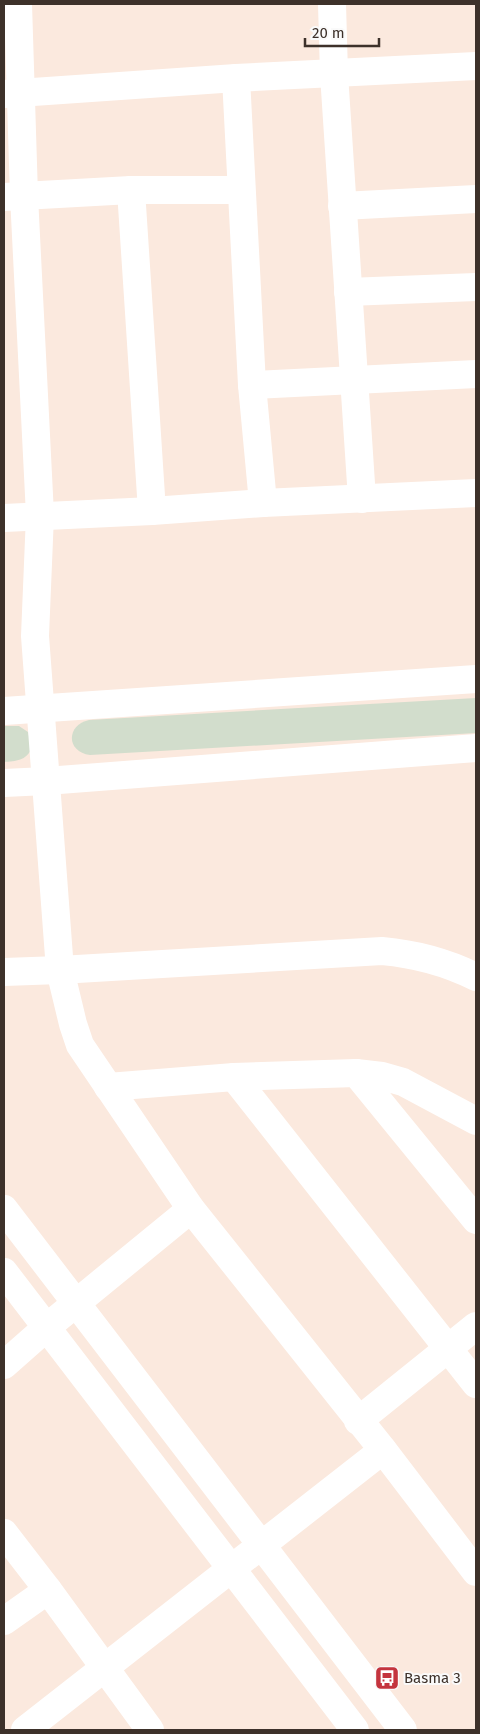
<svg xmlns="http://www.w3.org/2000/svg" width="480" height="1734" viewBox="0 0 480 1734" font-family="'Fira Sans',sans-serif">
<rect width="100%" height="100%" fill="#fbe9de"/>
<g fill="#d2ddcc">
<path d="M476,698V733L90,755C66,752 66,725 89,720Z"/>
<path d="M4,726H19L28,732L32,748C26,761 16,761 4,762Z"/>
</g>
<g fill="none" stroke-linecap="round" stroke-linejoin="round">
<g stroke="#fff" stroke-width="28">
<path d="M18,4L24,196L40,515L35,636L60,970L73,1024L80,1045L191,1209L383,1450L476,1572"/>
<path d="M332,4L334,74L362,499"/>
<path d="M236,78L252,385L263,503"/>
<path d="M4,94L236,78L476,66"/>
<path d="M131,190L152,511"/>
<path d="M4,197L131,190H241"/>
<path d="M342,206L476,199"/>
<path d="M348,292L476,287"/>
<path d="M252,385L476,374"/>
<path d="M4,518L152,511L263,503L476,493"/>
<path d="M4,711L476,679"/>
<path d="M4,783L46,781L476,748"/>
<path d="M4,972L60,970L382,951C416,954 446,962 476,977"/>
<path d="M356,1073L382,1076L403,1082L476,1121"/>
<path d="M234,1077L476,1384"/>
<path d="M108,1087L234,1077L356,1073L476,1220"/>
<path d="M4,1209L403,1730"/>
<path d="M4,1272L355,1730"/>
<path d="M4,1365L47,1327L191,1209"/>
<path d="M358,1421L476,1326"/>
<path d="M4,1533L48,1590L150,1730"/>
<path d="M4,1621L48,1590"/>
<path d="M25,1730L383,1450"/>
</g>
</g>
<defs>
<symbol id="bus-square" viewBox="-11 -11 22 22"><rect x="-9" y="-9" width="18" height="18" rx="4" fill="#c4343e" stroke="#fafafa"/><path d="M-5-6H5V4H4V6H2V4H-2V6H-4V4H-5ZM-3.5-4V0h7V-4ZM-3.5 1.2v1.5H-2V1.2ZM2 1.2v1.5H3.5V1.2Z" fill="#fff"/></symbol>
</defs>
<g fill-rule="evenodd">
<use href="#bus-square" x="373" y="1664" width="28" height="28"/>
</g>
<g text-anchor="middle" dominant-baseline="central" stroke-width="4" stroke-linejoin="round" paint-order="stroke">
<g font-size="15" fill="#3d312a" stroke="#fafafa" text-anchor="start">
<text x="404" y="1678">Basma 3</text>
</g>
</g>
<rect width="480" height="1734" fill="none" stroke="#3d312a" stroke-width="10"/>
<path d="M305 38v8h74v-8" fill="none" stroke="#3d312a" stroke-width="2.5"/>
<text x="312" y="38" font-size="15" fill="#3d312a" stroke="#fafafa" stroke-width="4" paint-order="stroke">20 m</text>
</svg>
